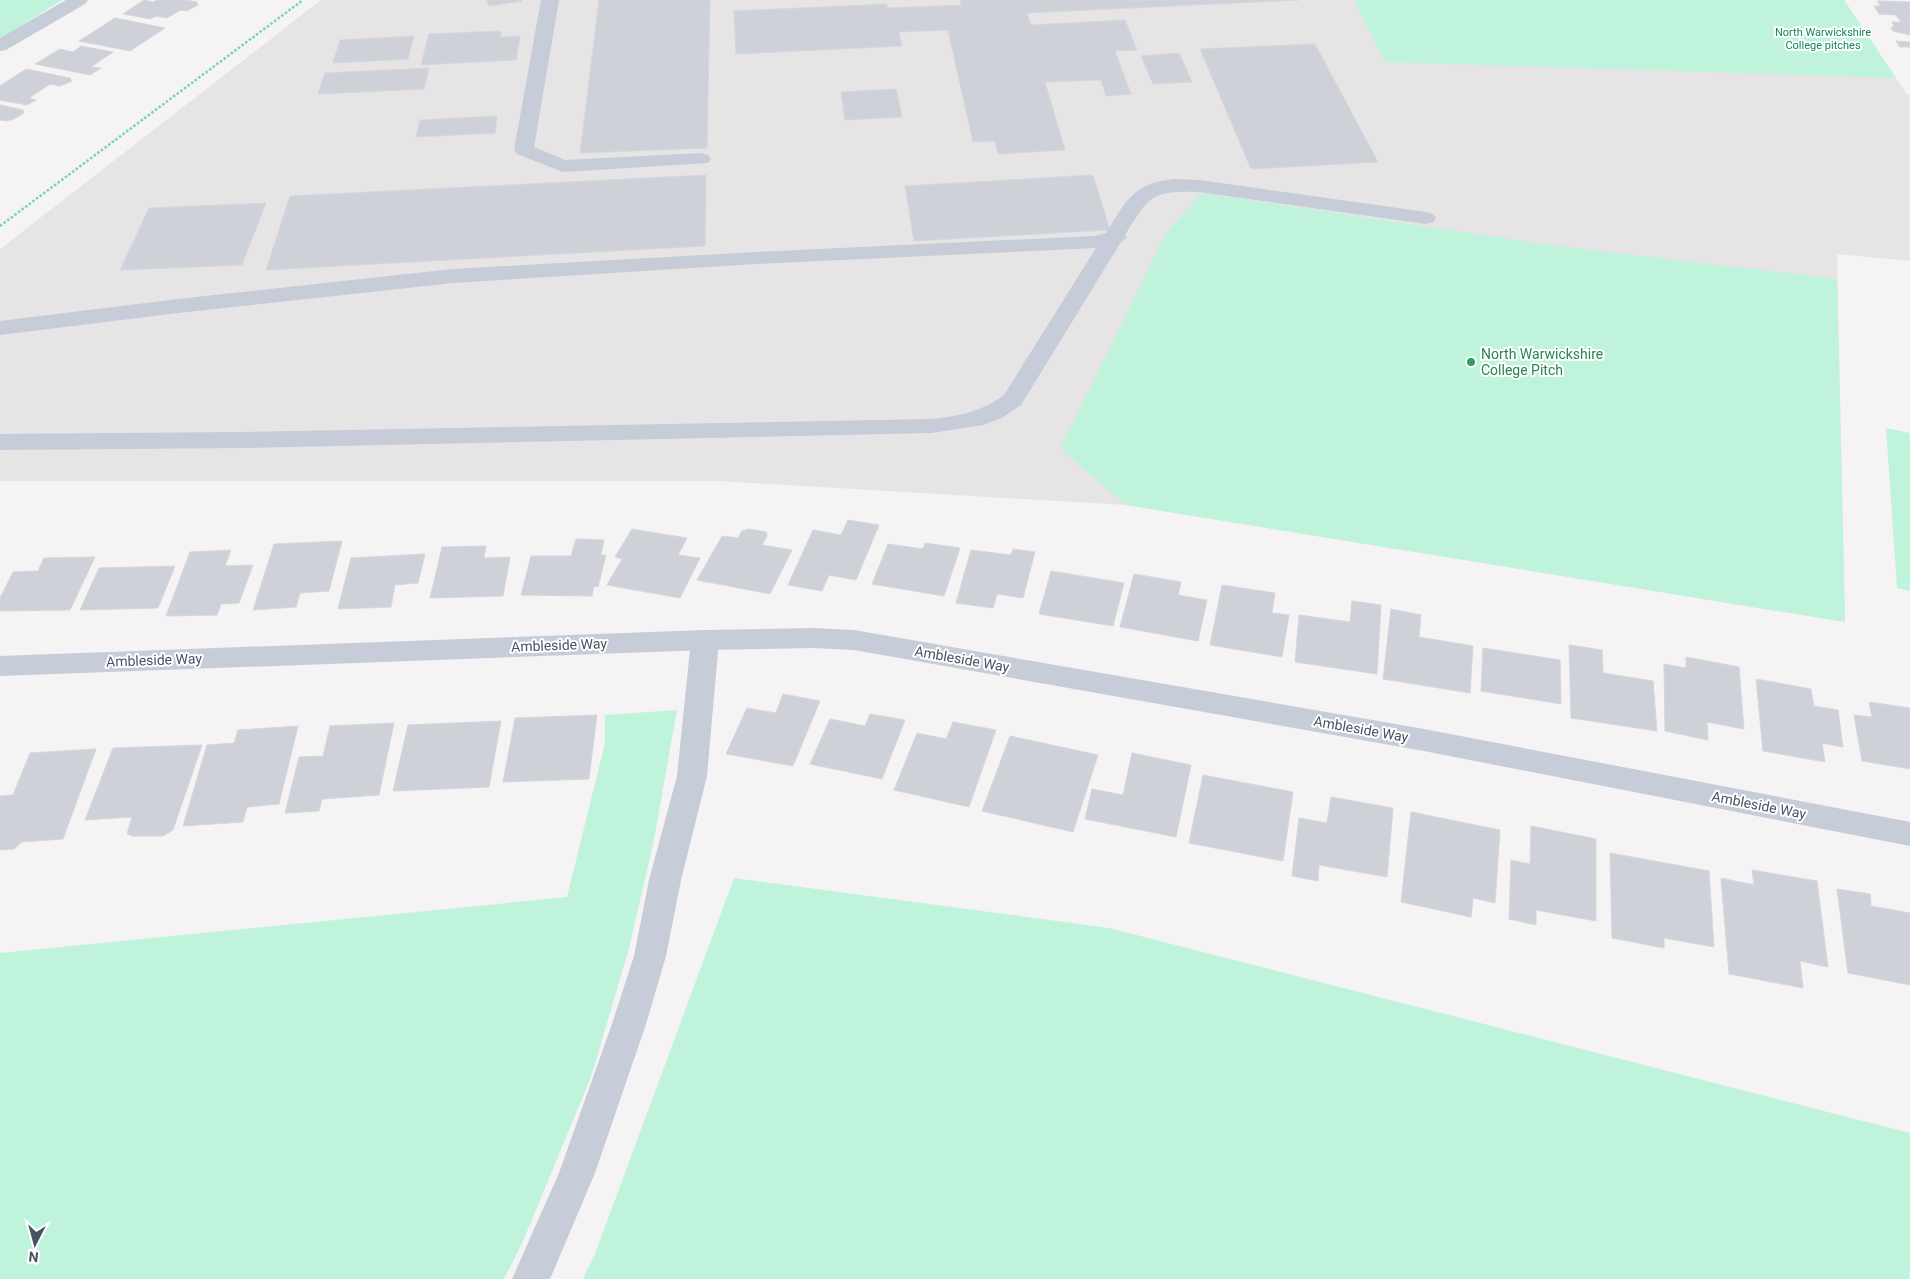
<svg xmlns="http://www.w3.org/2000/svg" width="1910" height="1279" viewBox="0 0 1910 1279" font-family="Roboto,sans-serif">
<rect width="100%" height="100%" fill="#f5f3f3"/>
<path fill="#e6e4e5" d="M321,0H1844L1907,95H1910V261L1837,254L1845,622L1126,505L719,481H0V249Z"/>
<g fill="#c0f3dc">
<path d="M0,0H62L0,39Z"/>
<path d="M1354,0H1844L1896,78L1385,62Z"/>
<path d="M1202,193L1549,245L1837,279L1845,622L1126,505L1064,452L1062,445L1166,233Z"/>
<path d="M1886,428L1910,433V591L1897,588Z"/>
<path d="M677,710L653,845L628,952L591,1077L523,1241L504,1279H0V953L567,897L605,743V715Z"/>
<path d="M734,878L1109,928L1910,1133V1279H583L595,1254Z"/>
</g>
<g fill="#ced1d8" stroke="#d6d7de">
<path d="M144,0L153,2L157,0H186L197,2L198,5L187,11L180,10L167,18L156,16L151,19L123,14Z"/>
<path d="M486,0H521L522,1L489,6Z"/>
<path d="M599,0H710L707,148L580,153Z"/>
<path d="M960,0H1299L1027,13L1031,25L1125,20L1137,50L1115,51L1131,94L1106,96L1101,80L1045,82L1065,150L998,154L995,141L973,142L948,30L899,32L902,46L736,54L734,11L887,4V8L961,5Z"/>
<path d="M1877,1L1910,2V22H1901L1896,15L1879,14L1874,6H1881Z"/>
<path d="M115,18L165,28L130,51L79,41Z"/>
<path d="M1892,22H1910V35L1893,31L1891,28L1894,26Z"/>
<path d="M501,31L500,37L520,36L516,60L421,65L429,34Z"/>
<path d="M414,36L408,59L333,63L340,40Z"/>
<path d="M1896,41L1910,42V49L1909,47H1900Z"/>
<path d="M1315,44L1378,162L1251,169L1200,49Z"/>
<path d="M81,46L113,52L91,67L101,68L90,75L35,64L60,49L73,52Z"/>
<path d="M1179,53L1192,82L1153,84L1141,56Z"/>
<path d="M429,68L424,89L318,94L325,73Z"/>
<path d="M26,69L70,78L72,81L60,86L50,84L29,98L36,100L27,105L0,100V86Z"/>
<path d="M896,89L902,117L845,120L841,92Z"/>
<path d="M0,105L23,110L24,113L14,119L7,121L0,120Z"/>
<path d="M497,116L495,133L416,137L420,120Z"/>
<path d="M706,175L705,246L266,270L290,196Z"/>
<path d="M1093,175L1110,230L914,241L905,186Z"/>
<path d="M266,203L242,265L120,270L149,208Z"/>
<path d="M848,520L879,525L856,580L829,575L822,591L788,585L813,530L841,535Z"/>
<path d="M632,529L687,538L678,555L700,558L680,598L607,585L622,559L615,557Z"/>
<path d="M749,529L766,532L767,536L762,545L792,550L770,594L697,580L722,536L738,538L742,531Z"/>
<path d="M576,539L604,540L601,555H606L598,587L594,586L592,596L521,595L531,556H571Z"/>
<path d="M342,541L329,591L300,593L296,607L253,610L274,544Z"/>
<path d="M925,543L960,548L944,596L872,584L888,544L923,549Z"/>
<path d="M486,546L484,558L510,557L503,596L430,598L442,547Z"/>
<path d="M1013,549L1035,552L1023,598L997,594L993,608L956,603L971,550L1011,555Z"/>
<path d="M231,550L225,566L253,565L239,603L221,604L217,615L166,616L190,552Z"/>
<path d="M425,554L418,583L395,585L391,607L338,609L351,558Z"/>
<path d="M95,557L70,610L0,611V598L13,572L38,571L44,558Z"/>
<path d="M175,566L158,608L80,610L99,568Z"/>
<path d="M1051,571L1124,583L1113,626L1039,614Z"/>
<path d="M1134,574L1181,582L1178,595L1207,600L1198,641L1120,627Z"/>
<path d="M1222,585L1275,593L1272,613L1289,615L1282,657L1210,645Z"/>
<path d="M1352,601L1381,605L1377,674L1295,662L1299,615L1350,622Z"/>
<path d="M1391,609L1421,615L1419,637L1473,646L1470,693L1383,679Z"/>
<path d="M1569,645L1602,650L1603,673L1653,681L1657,731L1571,718Z"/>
<path d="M1483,648L1560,660L1561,704L1481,691Z"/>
<path d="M1686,657L1739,667L1744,729L1707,722L1708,740L1665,731L1664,664L1686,668Z"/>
<path d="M1756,679L1811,689L1814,706L1838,710L1843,747L1822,743L1825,762L1763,751Z"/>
<path d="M783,694L820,701L793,766L726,754L747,708L776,713Z"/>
<path d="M1869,702L1910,708V769L1862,761L1854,715L1872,717Z"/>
<path d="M870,714L905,720L882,779L810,764L830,719L865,726Z"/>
<path d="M597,715L589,779L503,782L515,718Z"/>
<path d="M501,721L489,787L393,791L408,725Z"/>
<path d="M953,722L996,730L969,807L894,790L917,733L946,739Z"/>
<path d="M394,723L379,795L322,799L319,811L285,813L299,757L323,756L330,726Z"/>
<path d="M298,726L279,804L247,807L243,822L183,826L207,745L234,743L238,730Z"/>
<path d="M1010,736L1098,755L1073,832L982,811Z"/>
<path d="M202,745L173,830L163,836H133L127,834L132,817L85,820L113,748Z"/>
<path d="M96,749L63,839L22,842L14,849L0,850V796L13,795L30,753Z"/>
<path d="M1132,753L1191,765L1176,837L1085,819L1092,789L1123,795Z"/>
<path d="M1203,775L1293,792L1283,861L1189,843Z"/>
<path d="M1331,797L1393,808L1387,877L1319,865L1318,881L1292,876L1299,818L1327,823Z"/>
<path d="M1411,812L1500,830L1495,903L1473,898L1471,917L1401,902Z"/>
<path d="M1531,826L1596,839V921L1536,910V925L1509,919L1511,860L1530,864Z"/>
<path d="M1610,853L1709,871L1714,947L1664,938V948L1612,938Z"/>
<path d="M1752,870L1817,881L1828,967L1800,961L1803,988L1729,974L1721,878L1754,885Z"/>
<path d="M1837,889L1870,894L1871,906L1910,913V985L1848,973Z"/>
</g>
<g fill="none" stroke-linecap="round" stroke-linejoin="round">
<path stroke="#75d4b5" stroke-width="2.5" stroke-dasharray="2.5 2" stroke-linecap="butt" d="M0,226L303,0"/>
<g fill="#c6ccd8" fill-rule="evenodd">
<path d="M541,0H559L534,147L565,160L701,153L708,155L711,159L708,163L563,172L517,154L514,150Z"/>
<path d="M1174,179L1199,180L1426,212L1433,214L1436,218L1433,222L1426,224L1199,192C1151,190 1149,196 1125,235L1127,237L1121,242L1021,405L1002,418L983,425L931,433L244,448L0,450V434L244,432L931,419C959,416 981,412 1004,395L1096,248L756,264L453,283L178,313L0,335V321L178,299L453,269L756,252L1094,236L1106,233C1126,201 1133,183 1174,179Z"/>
<path d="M705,630L715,633L719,640L707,776L681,880L666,956L646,1024L595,1173L550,1279H512L559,1173L612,1024L634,956L649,880L677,776L691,640L695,633Z"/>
</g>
<g fill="#c6ccd8" fill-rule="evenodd">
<path d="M66,0H88L85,4L6,50L0,51V38Z"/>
<path d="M813,628L854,630L1424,729L1910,822V846L1424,751L854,650L813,648L705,650L0,676V656L705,630Z"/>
</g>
</g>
<circle fill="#2e9e5b" stroke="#fff" stroke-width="2" cx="1471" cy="362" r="5"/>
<g text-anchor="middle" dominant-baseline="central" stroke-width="4" stroke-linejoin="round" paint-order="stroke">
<g font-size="11" fill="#11855e" stroke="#fff">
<text x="1823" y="32">North Warwickshire<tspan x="1823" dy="13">College pitches</tspan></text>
</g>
<g font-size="14" fill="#27864d" stroke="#fff" text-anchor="start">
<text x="1481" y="354">North Warwickshire<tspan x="1481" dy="16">College Pitch</tspan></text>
</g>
<g font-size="14" fill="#495262" stroke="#fff">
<text transform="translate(559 645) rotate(-2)">Ambleside Way</text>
<text transform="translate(962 659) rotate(10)">Ambleside Way</text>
<text transform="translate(154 660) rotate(-2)">Ambleside Way</text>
<text transform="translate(1361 729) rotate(10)">Ambleside Way</text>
<text transform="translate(1759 805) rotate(11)">Ambleside Way</text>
</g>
</g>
<g transform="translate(35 1244) rotate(186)" stroke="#ffffff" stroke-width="4" paint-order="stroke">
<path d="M0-4L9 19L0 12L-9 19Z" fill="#495262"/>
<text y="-8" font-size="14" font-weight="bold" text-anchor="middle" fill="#495262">N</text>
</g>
</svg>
